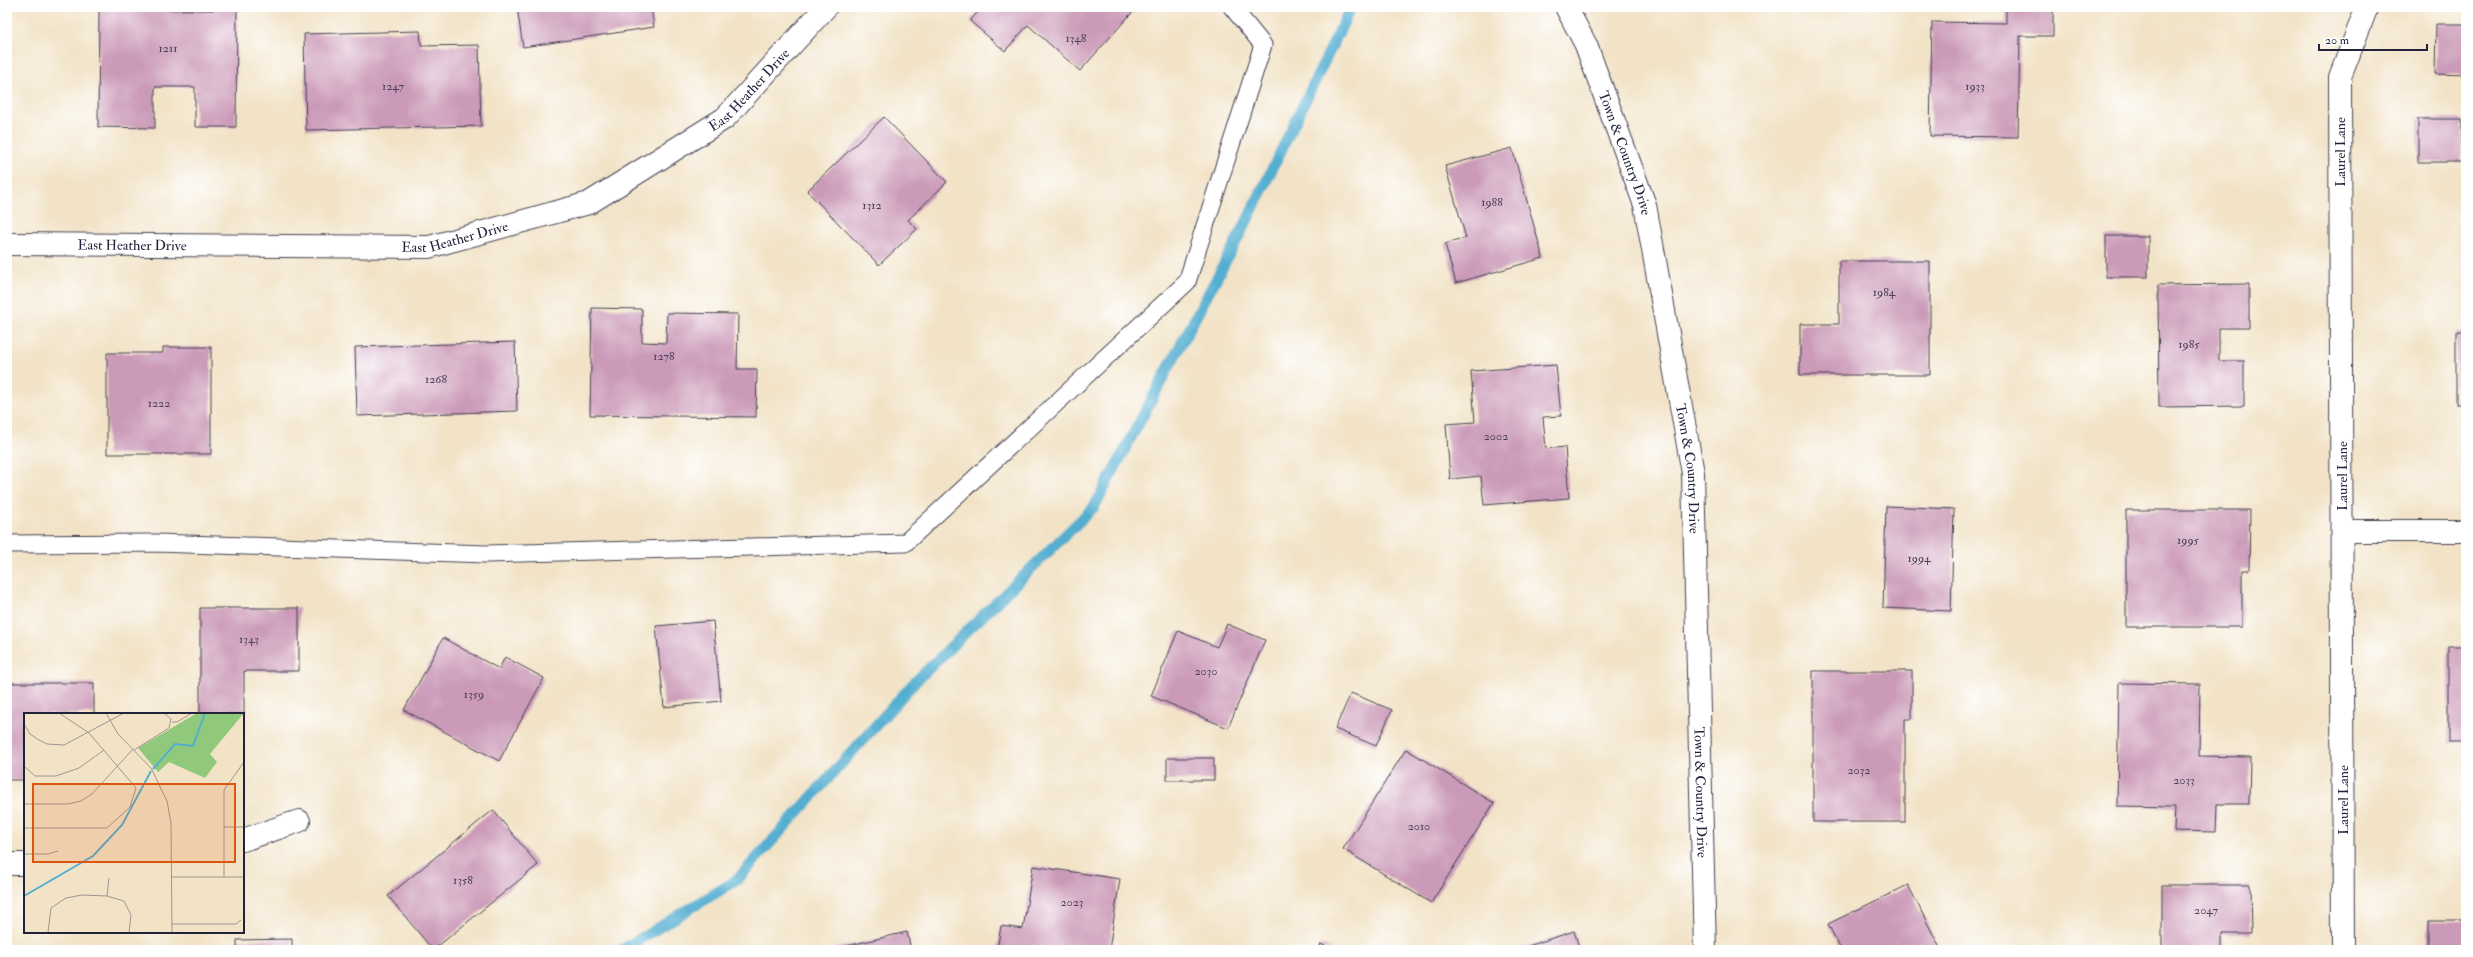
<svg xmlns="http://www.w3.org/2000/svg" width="2473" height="957" viewBox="0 0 2473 957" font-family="'IM FELL Double Pica',serif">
<rect width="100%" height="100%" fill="#fff"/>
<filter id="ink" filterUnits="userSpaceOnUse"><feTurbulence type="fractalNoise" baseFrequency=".025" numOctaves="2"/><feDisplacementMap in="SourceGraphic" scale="8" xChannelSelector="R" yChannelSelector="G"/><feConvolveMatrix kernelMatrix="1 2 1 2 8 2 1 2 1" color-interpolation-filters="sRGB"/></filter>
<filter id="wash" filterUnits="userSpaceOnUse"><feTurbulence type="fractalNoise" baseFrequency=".012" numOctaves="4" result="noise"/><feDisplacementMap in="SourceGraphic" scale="16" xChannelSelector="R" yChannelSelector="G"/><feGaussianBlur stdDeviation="0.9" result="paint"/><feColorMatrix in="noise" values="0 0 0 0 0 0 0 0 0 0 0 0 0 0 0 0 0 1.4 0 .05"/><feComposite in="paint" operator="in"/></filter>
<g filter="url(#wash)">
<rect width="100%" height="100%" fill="#f2e3c7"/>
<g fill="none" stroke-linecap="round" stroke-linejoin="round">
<path stroke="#52aed0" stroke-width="11" d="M622,950L737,880L913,684L1094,507L1245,225L1351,7"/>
</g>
<g id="blocks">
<g fill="#cb9ab8">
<path d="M214,7H237L236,127H195V87H155V128L98,127L99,9L214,10Z"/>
<path d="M517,7H651L654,27L523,47Z"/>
<path d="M982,7H1137L1080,71L1028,25L1005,51L970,21Z"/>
<path d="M2006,7H2053V36H2020L2018,137L1930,136L1932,22L2006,23Z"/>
<path d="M2436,24H2466V75L2435,74Z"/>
<path d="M420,31L421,46L479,45L481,126L306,130L304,34Z"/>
<path d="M884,117L947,182L908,220L917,229L879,265L807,191Z"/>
<rect x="2418" y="119" width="44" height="43"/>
<path d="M1512,148L1543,258L1456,283L1445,244L1466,238L1445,166Z"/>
<rect x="2106" y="236" width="42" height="41"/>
<path d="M1839,261H1930V375H1800V324H1839Z"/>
<path d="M2249,284V328H2219V361H2244V406L2159,407L2158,285Z"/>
<path d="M592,308L642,309V342L666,343L667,313L738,314L737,369H757L756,417L590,415Z"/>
<rect x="2456" y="332" width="10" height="72"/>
<path d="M515,342L517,411L357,416L355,347Z"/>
<path d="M163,347H211V454H107V353H163Z"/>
<path d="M1556,365L1561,416L1543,417L1546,449L1565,447L1569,498L1484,505L1481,476L1450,479L1446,424L1475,422L1471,371Z"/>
<path d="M1886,506L1954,509L1951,611L1883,608Z"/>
<path d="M2126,510H2250L2249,570H2242V627H2126Z"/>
<path d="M200,608H299V671H244V714H200Z"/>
<path d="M713,621L721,701L664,707L656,626Z"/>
<path d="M1227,624L1265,640L1228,728L1151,696L1178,631L1217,647Z"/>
<path d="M443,638L499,669L505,657L544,678L499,761L404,710Z"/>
<rect x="2448" y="646" width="18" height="96"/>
<path d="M1813,671H1912V719H1905V822H1813Z"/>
<path d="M7,683H94V714H25V780H7Z"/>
<path d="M2119,683L2200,684L2199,756L2250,757L2249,804H2217L2216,832L2174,831L2175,807L2117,806Z"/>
<path d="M1351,693L1392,710L1376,746L1335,729Z"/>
<path d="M1406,749L1494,803L1431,903L1343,849Z"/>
<rect x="1167" y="758" width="47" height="22"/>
<path d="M493,810L538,865L433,950L388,896Z"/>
<path d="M1033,866L1120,879L1109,950H997L1001,926L1023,929Z"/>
<path d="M1908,885L1941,950H1841L1828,924Z"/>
<path d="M2162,885H2250L2251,934H2222V950H2162Z"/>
<rect x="2428" y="921" width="38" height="29"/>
<path d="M1574,931L1580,950H1516Z"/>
<path d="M907,932L911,950H833V949Z"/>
<path d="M292,939V950H237V940Z"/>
<path d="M1321,944L1332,950H1318Z"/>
</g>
</g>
</g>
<g filter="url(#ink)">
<use href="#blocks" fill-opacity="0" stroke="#413f50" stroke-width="1"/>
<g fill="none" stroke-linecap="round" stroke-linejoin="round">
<defs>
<path id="lane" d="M7,544L156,543L486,554L905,543L1187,282L1263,45L1232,7"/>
<g id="street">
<path id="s1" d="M1566,7L1586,45L1645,205L1693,473L1705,950"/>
<path id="s2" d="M7,244L429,247L589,203L725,118L826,7"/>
<path d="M2342,531H2466"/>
<path d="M243,840L299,821"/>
<path d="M7,864H25"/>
<path d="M2343,950L2340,77L2367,7"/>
</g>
</defs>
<use href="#lane" stroke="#413f50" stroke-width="19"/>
<use href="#street" stroke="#413f50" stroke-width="24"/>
<use href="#lane" stroke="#fff" stroke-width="17"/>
<use href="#street" stroke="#fff" stroke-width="22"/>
</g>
</g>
<g text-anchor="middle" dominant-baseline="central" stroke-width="3" stroke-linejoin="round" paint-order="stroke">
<g font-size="12" fill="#4c405a">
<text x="1076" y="38">1348</text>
<text x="168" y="48">1211</text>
<text x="393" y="86">1247</text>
<text x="1975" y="86">1933</text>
<text x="1492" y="202">1988</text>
<text x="872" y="205">1312</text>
<text x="1884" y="292">1984</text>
<text x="2189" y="344">1985</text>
<text x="664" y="356">1278</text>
<text x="436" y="379">1268</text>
<text x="159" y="403">1222</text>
<text x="1496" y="436">2002</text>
<text x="2188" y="540">1995</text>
<text x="1919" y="558">1994</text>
<text x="249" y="639">1343</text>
<text x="1206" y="671">2030</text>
<text x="474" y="694">1359</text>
<text x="1859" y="770">2032</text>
<text x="2184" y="780">2033</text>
<text x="1419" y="826">2010</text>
<text x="463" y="880">1358</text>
<text x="1072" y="902">2023</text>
<text x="2206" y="910">2047</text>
</g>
<g font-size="14" fill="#22223b" stroke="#fff">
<text stroke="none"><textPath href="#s2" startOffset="785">East Heather Drive</textPath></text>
<text transform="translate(2340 152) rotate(-90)">Laurel Lane</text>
<text stroke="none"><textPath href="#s1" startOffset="158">Town &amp; Country Drive</textPath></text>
<text stroke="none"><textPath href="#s2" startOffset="449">East Heather Drive</textPath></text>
<text stroke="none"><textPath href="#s2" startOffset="125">East Heather Drive</textPath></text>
<text stroke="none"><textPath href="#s1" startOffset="481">Town &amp; Country Drive</textPath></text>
<text transform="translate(2342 476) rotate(-90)">Laurel Lane</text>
<text stroke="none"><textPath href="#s1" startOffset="805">Town &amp; Country Drive</textPath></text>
<text transform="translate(2343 800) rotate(-90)">Laurel Lane</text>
</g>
</g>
<g transform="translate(24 713)">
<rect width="220" height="220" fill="#f2e3c7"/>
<path d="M173,0H220L186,41L193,49L181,65L145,49L134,59L114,35Z" fill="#91c97c"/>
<path fill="none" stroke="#52aed0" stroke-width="2" d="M129,56L151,31L169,33L181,0M0,183L69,143L98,112L127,58"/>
<path fill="none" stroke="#9f968f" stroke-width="1" d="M82,0L94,21L127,55L143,88L147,110L148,220M148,9H153L168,0M0,11L6,21L15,27L23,31L40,32L100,0M110,37L145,15L147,6L140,0M0,53L11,63H32L55,55L80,37M0,91H44L57,88L68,81L109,36M200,114H220M0,115H83L106,94L112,75L65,20L35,0M0,141H24L34,138M148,164H220M200,164V77L220,49M83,183L85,165M148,211H212L217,207M24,219L27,195L42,185L58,182L83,183L100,188L107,202L105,220M19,220H33"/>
<path fill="#de560e" fill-opacity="0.15" stroke="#de560e" stroke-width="2" d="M9,71H211V149H9Z"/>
<rect width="220" height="220" fill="none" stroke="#22223b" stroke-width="2"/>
</g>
<rect width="2473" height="957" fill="none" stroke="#fff" stroke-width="24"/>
<path d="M2319 44v6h108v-6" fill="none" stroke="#22223b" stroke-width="2"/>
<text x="2325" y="44" font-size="12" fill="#22223b" stroke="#ffffff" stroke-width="3" paint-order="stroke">20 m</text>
</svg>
